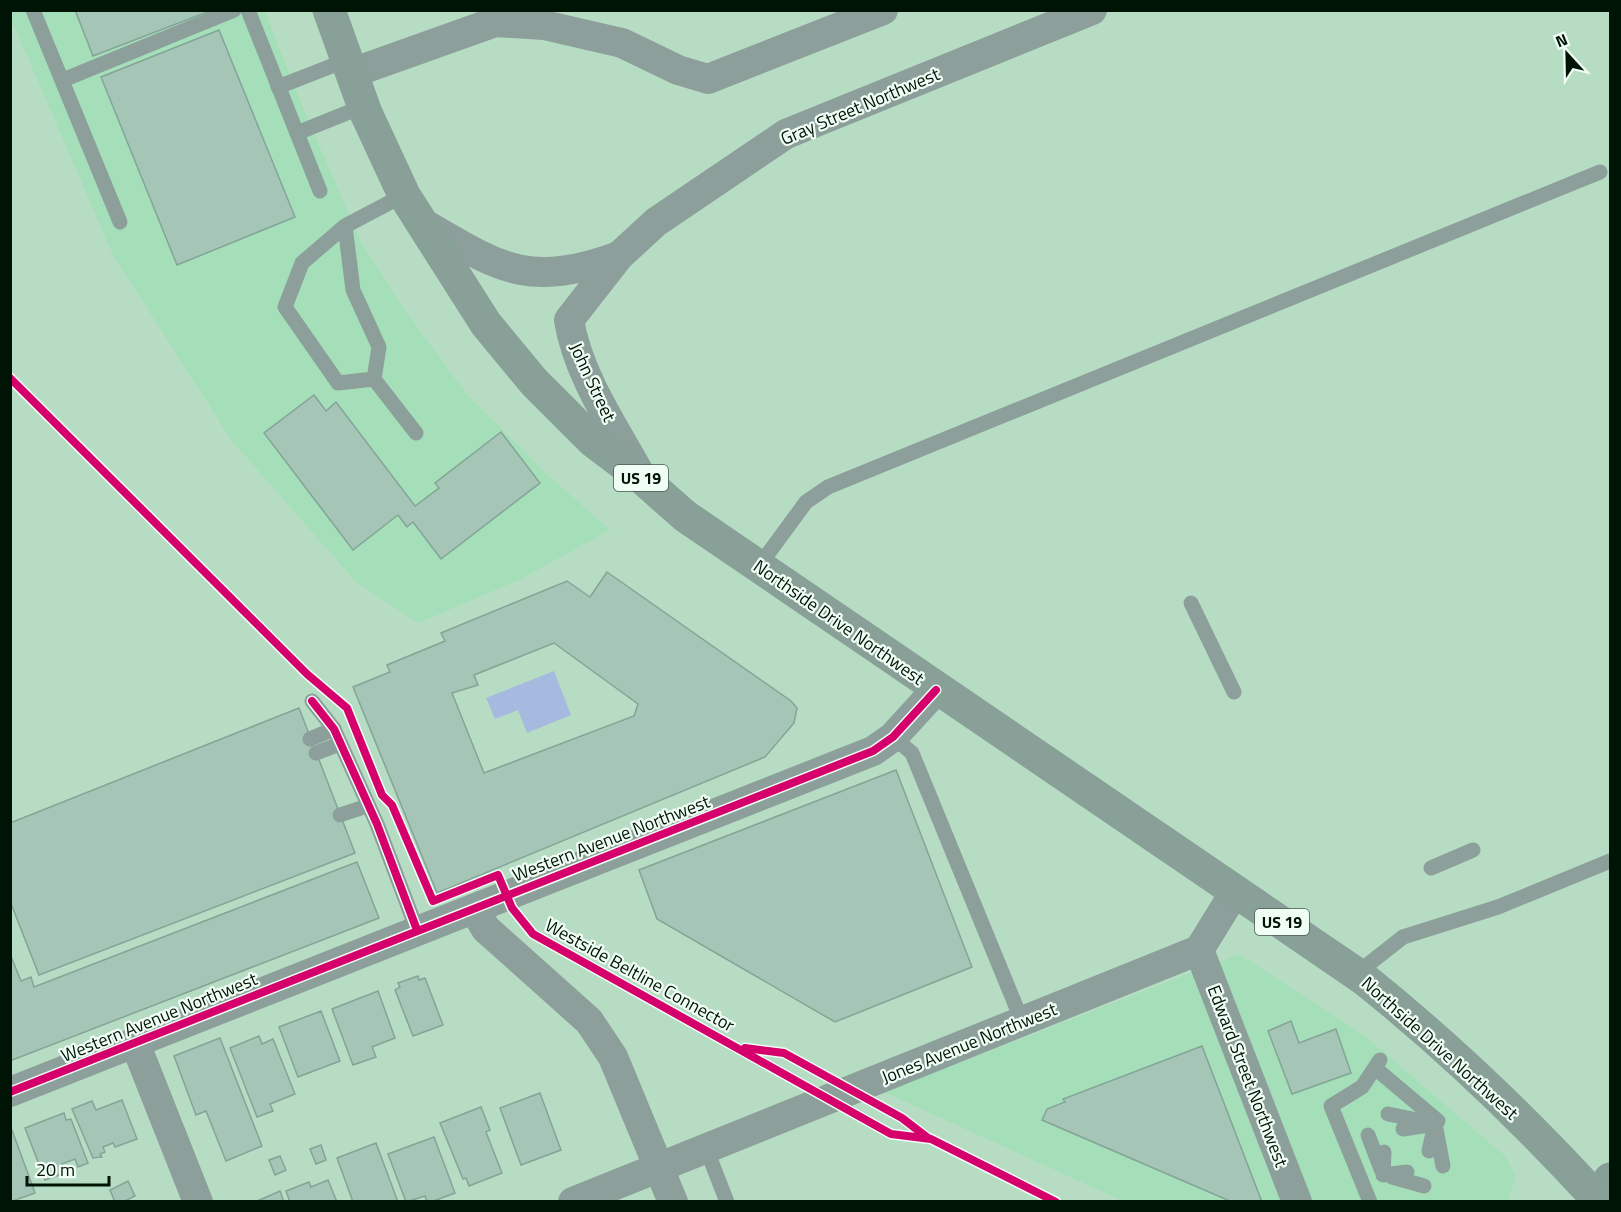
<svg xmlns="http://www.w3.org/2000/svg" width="1621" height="1212" viewBox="0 0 1621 1212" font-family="'Titillium Web',sans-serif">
<rect width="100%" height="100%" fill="#b7dcc4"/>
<g fill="#a5dfba">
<path d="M10,11H265L303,108L361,242L399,302L465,392L550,477L610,530L519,580L418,623L356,582L232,441L113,255L11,19Z"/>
<path d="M1239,954L1365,1036L1504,1155L1516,1175L1508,1201H1123L884,1092Z"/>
</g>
<path fill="#a6badf" d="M554,671L571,715L527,733L518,710L495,719L486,698Z"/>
<g fill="#a5c5b6" stroke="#83a496" stroke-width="1.5" fill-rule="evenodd">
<path d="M75,10H210V11L93,56Z"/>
<path d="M219,30L295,217L177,265L101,77Z"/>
<path d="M314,395L326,411L336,402L415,506L439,488L435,483L501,432L540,483L441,559L413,522L407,527L398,515L353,550L264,433Z"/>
<path d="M607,572L791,701L797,708L794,723L765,757L437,893L353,687L390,672L387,665L445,641L441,633L567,581L590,597ZM554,643L638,704L634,716L484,773L452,693L478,685L474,675Z"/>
<path d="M299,708L355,853L39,975L10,901V823Z"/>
<path d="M896,770L972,967L835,1022L657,919L639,870Z"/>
<path d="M357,862L379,918L10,1061V954L21,981L31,977L34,987Z"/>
<path d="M418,976L419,980L425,978L443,1025L413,1036L395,990L400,987L398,983Z"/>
<path d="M378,991L395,1038L372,1047L376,1057L353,1065L332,1009Z"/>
<path d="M321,1011L340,1061L298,1077L279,1027Z"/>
<path d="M1291,1021L1299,1043L1336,1029L1351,1073L1292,1094L1268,1031Z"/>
<path d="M259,1036L262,1044L273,1039L295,1094L270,1104L273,1111L257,1117L230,1048Z"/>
<path d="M220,1038L262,1146L226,1161L206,1111L196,1115L174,1056Z"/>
<path d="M1202,1046L1262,1202H1232L1042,1120L1047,1109L1065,1102L1063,1099Z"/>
<path d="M540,1093L561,1150L521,1165L500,1108Z"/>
<path d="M122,1100L137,1139L115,1147L113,1143L103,1147L105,1152L100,1154L102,1157L93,1158L72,1109L92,1101L96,1110Z"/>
<path d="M481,1107L490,1130L486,1132L502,1173L469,1186L466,1178L463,1179L440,1123Z"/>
<path d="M64,1113L66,1120L71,1119L88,1163L78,1167L75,1159L62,1164L65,1173L45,1180L25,1128Z"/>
<path d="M12,1130L35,1193L10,1202V1131Z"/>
<path d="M434,1137L455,1193L431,1202H427L425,1196L406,1202L388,1154Z"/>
<path d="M376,1143L398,1202H353L337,1158Z"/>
<path d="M321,1145L326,1160L316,1164L310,1149Z"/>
<path d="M280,1156L286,1170L275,1175L269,1160Z"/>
<path d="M328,1180L337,1202H290L286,1191L309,1182L311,1187Z"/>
<path d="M128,1181L135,1196L123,1202H115L110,1190Z"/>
<path d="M280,1191L284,1202H255Z"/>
</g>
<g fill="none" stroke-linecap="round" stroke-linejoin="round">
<g stroke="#8c9f9a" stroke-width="15">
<path d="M33,10L120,222"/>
<path d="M248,10L320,191"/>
<path d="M63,80L234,10"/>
<path d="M278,87L347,60"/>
<path d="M297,133L364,106"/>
<path d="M345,226L353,290L379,347L374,379L338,383L285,307L302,263L345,226L404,195"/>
<path d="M374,379L416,433"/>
<path d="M759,566L806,502L828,487L1600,172"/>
<path d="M1191,603L1234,692"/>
<path d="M312,701L334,729L377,824L417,930"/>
<path d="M893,737L912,753L1022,1021"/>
<path d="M310,739L334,729"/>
<path d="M316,753L340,744"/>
<path d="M340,815L367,806"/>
<path d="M1431,868L1473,850"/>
<path d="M1356,974L1403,937L1498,907L1610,861"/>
<path d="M1375,1068L1438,1121L1435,1124L1443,1166"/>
<path d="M1388,1114L1427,1122"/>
<path d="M1403,1129L1435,1124L1429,1151"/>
<path d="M1368,1135L1381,1169"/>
<path d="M706,1148L727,1202"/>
<path d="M1384,1152L1383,1175L1407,1172"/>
<path d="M1392,1177L1424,1186"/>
<path d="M1370,1202L1331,1106L1362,1087L1380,1060"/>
</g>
<g stroke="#8c9f9a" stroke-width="30">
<path d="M352,73L495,22L544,25L622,43L678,70L708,79L883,10"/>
<path d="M421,222C500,268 527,289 619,256"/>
<path d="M642,478C615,428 578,376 569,320L619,256L656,222L786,134L1092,10"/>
<path d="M474,909L486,929L589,1021L613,1057L673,1202"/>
<path d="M1199,950L1297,1202"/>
<path d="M135,1043L198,1202"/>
<path d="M10,1092L873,751L893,737L936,690"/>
<path d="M573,1202L1199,950L1236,890"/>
</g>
<path stroke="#879e97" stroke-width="33" d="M1597,1198L1610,1179"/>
<path stroke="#88a097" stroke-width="33" d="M329,10L366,113L404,195L486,324L534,382L593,441L642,478L685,516L1364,979C1449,1047 1527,1122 1600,1202"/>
<defs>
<g id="cycleway">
<path d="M10,378L307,674L347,708L382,795L392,805L433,901L498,875L512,908L533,934L891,1134L931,1139L1056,1202"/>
<path d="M312,701L334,729L377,824L417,930"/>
<path d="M745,1048L784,1053L902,1118L928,1138"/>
<path d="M10,1092L873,751L893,737L936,690"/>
</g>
</defs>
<use href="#cycleway" stroke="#f0fdf4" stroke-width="11"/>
<use href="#cycleway" stroke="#d6006c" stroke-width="8"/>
</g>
<g text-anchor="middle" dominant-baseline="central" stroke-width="4.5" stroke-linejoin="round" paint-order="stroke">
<g fill="#f0fdf4" stroke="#485a4d" stroke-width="1.5">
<rect x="614" y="465" width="54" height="26" rx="4.5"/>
<rect x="1255" y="909" width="54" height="26" rx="4.5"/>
</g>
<g font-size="16" font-weight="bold" fill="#001406">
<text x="641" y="478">US 19</text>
<text x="1282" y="922">US 19</text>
</g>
<g font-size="18" fill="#001406" stroke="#f0fdf4">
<text transform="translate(860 106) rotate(-23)">Gray Street Northwest</text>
<text transform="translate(593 382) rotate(65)">John Street</text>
<text transform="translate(839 622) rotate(35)">Northside Drive Northwest</text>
<text transform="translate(611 838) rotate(-21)">Western Avenue Northwest</text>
<text transform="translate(640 975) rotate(29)">Westside Beltline Connector</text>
<text transform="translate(159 1017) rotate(-22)">Western Avenue Northwest</text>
<text transform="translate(969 1043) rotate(-22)">Jones Avenue Northwest</text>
<text transform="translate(1440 1048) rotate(42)">Northside Drive Northwest</text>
<text transform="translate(1248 1076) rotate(69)">Edward Street Northwest</text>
</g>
</g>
<rect width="1621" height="1212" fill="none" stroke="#001406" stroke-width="24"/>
<g transform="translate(1567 54) rotate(338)" stroke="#f0fdf4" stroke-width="4.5" paint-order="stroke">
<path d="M0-4.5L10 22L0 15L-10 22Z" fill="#001406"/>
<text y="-9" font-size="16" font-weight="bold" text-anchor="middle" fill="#001406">N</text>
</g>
<path d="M27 1176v9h82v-9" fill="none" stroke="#001406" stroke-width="3"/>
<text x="36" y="1176" font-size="18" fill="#001406" stroke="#f0fdf4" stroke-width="4.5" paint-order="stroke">20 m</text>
</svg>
